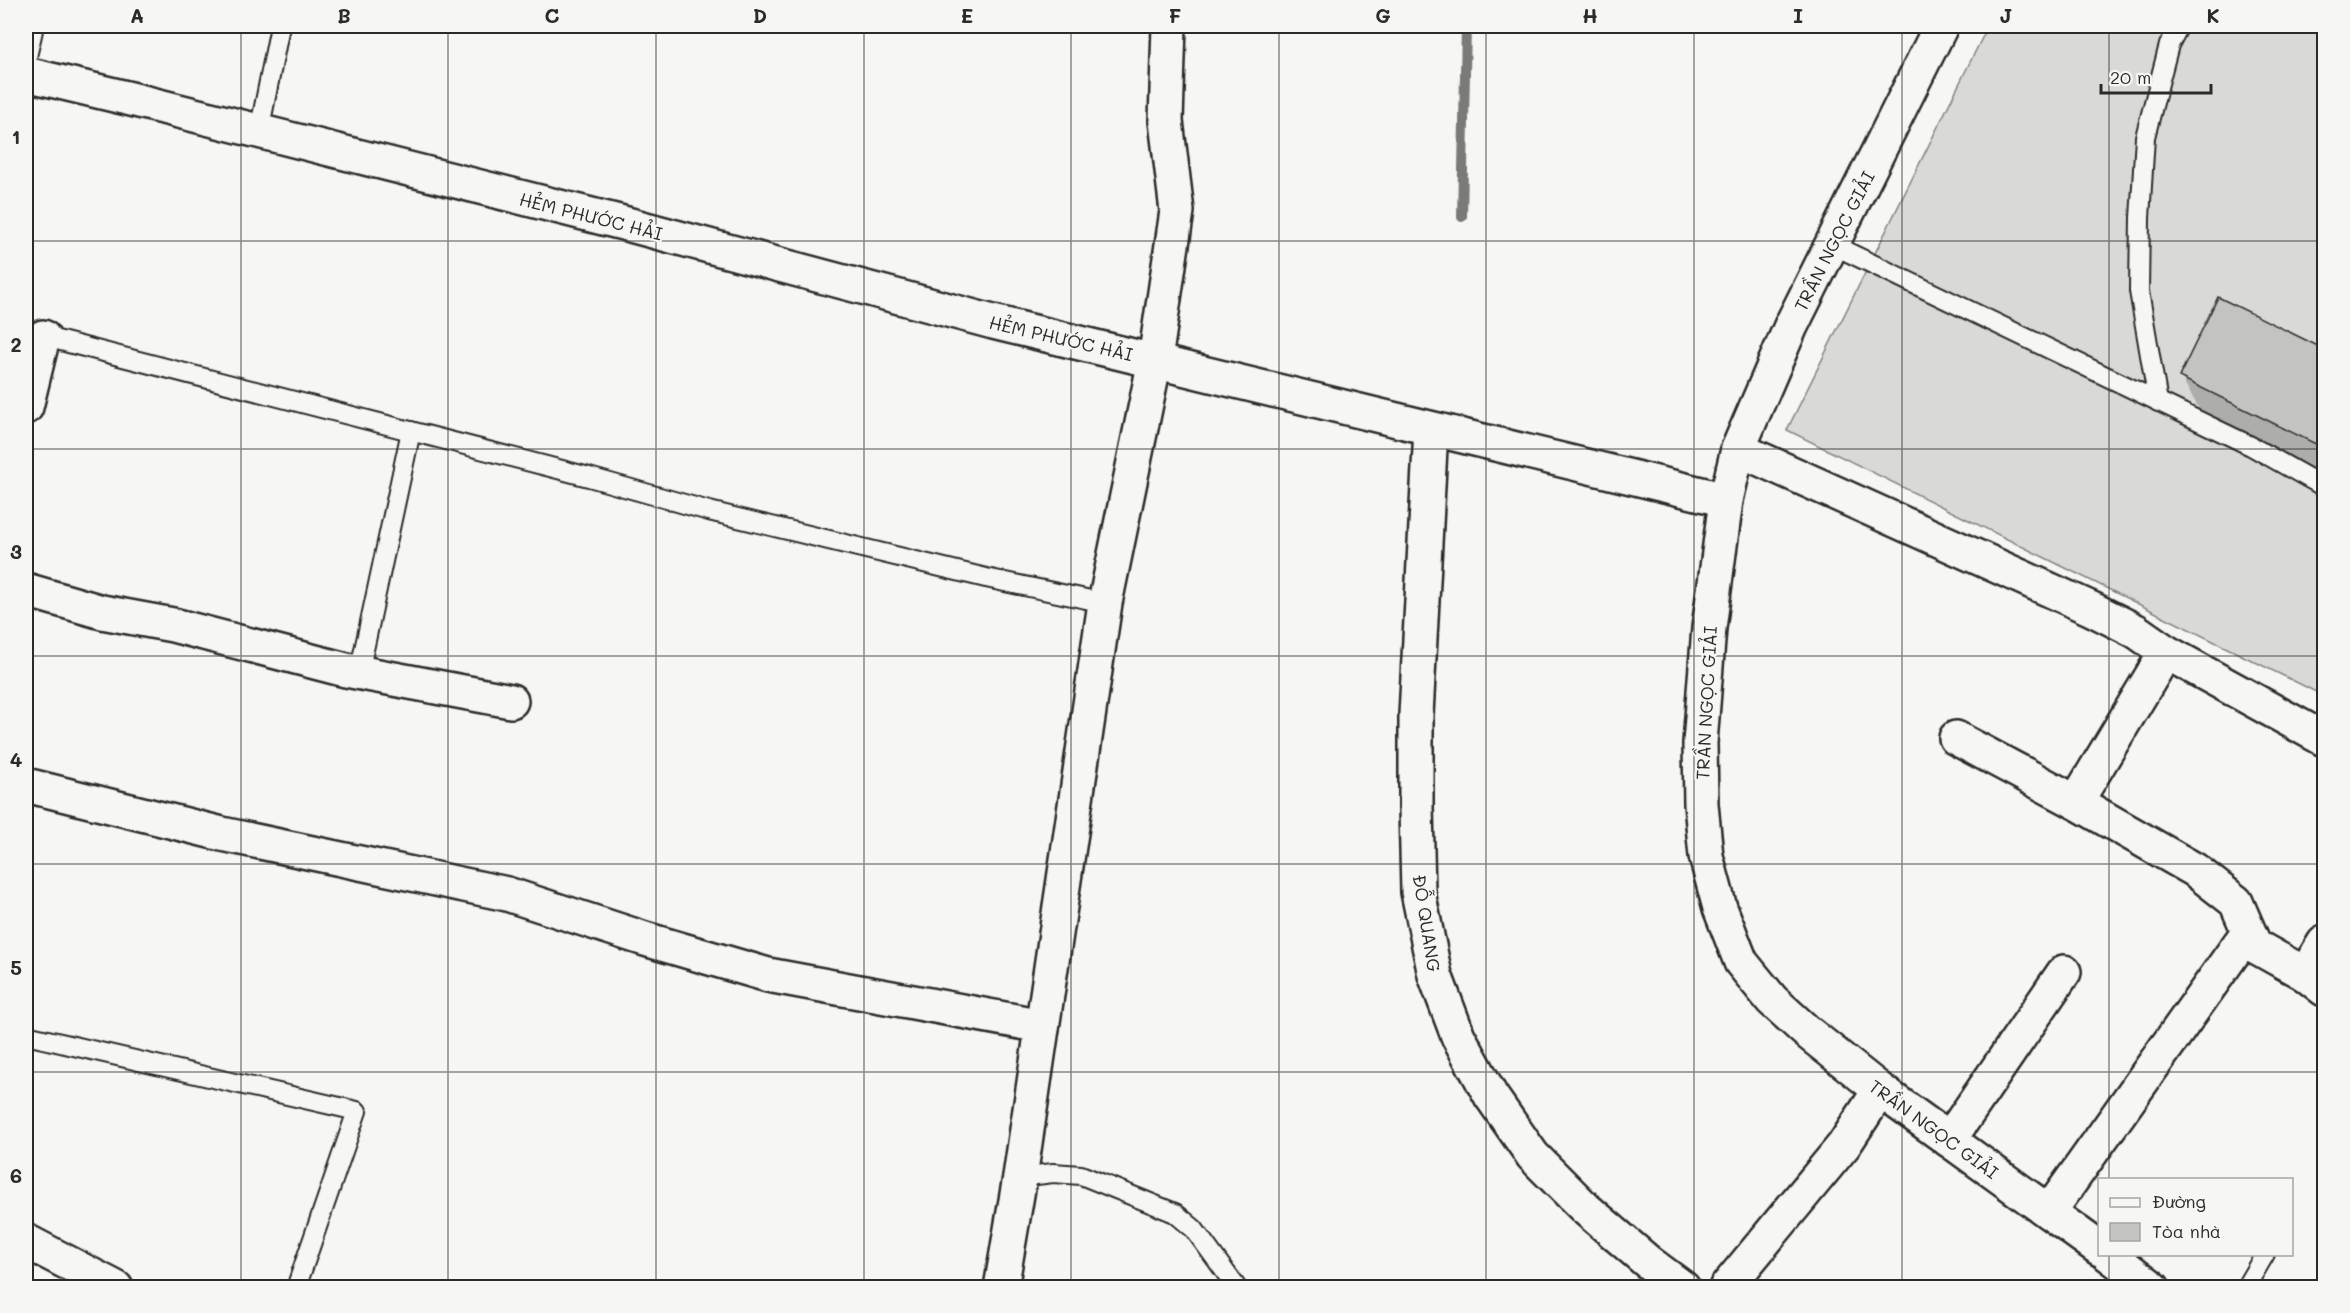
<svg xmlns="http://www.w3.org/2000/svg" width="2350" height="1313" viewBox="0 0 2350 1313" font-family="Mali,sans-serif">
<rect width="100%" height="100%" fill="#f6f6f2"/>
<filter id="ink" filterUnits="userSpaceOnUse"><feTurbulence type="fractalNoise" baseFrequency=".0167" numOctaves="2"/><feDisplacementMap in="SourceGraphic" scale="12" xChannelSelector="R" yChannelSelector="G"/><feConvolveMatrix kernelMatrix="1 2 1 2 8 2 1 2 1" color-interpolation-filters="sRGB"/></filter>
<g filter="url(#ink)">
<path fill="#d9d9d5" stroke="#828280" stroke-width="1.5" d="M1988,26H2324V696L1787,430Z"/>
<path fill="#0003" d="M2219,299L2324,351V474L2202,414L2181,377Z"/>
<g fill="none" stroke-linecap="round" stroke-linejoin="round">
<path stroke="#7a7a78" stroke-width="10" d="M1462,217L1466,26"/>
</g>
<path fill="#c3c3c0" stroke="#2b2b2b" stroke-width="1.5" d="M2218,297L2324,349V448L2179,377Z"/>
<g fill="none" stroke-linecap="round" stroke-linejoin="round">
<defs>
<g id="service">
<path d="M26,61L34,26"/>
<path d="M259,132L280,26"/>
<path d="M1833,245L2251,446L2324,487"/>
<path d="M26,332L589,477L709,511L986,578L1105,603"/>
<path d="M2158,402L2139,291L2140,218L2145,137L2169,45L2179,26"/>
<path d="M359,673L411,431"/>
<path d="M26,1035L357,1111L296,1288"/>
<path d="M1020,1177L1053,1173L1081,1175L1175,1213L1194,1229L1237,1288"/>
<path d="M2245,1288L2265,1254"/>
</g>
<g id="minor">
<path d="M26,74L131,99L623,223L993,322L1726,500"/>
<path d="M26,407L43,337"/>
<path d="M1431,429L1416,715V807L1418,892L1435,975L1458,1036L1491,1096L1533,1156L1586,1209L1648,1262L1683,1288"/>
<path d="M1738,449L2092,609L2136,631L2166,652L2324,739"/>
<path d="M26,590L102,612L173,625L346,670L511,701"/>
<path d="M1956,738L2076,802L2195,870L2236,902L2255,946L2305,974"/>
<path d="M26,785L222,834L507,894L645,939L768,975L1042,1026"/>
<path d="M2076,802L2166,652"/>
<path d="M2324,943L2305,974L2324,989"/>
<path d="M1949,1140L2064,972"/>
<path d="M2049,1212L2248,932"/>
<path d="M26,1241L116,1288"/>
<path d="M1001,1288L1020,1177L1105,603L1155,360L1177,211L1166,121L1169,26"/>
<path d="M1726,1288L1844,1145L1880,1090"/>
</g>
<g id="tertiary">
<path d="M1941,26L1791,326L1738,449L1726,500L1709,628L1700,743L1701,804L1706,856L1720,908L1741,962L1772,1000L1806,1031L1880,1090L2100,1249"/>
<path d="M2108,1254L2153,1288"/>
</g>
</defs>
<use href="#service" stroke="#2b2b2b" stroke-width="22"/>
<use href="#minor" stroke="#2b2b2b" stroke-width="38"/>
<use href="#tertiary" stroke="#2b2b2b" stroke-width="38"/>
<use href="#service" stroke="#f6f6f2" stroke-width="18"/>
<use href="#minor" stroke="#f6f6f2" stroke-width="33"/>
<use href="#tertiary" stroke="#f6f6f2" stroke-width="33"/>
</g>
</g>
<path fill="none" stroke="#2b2b2b" stroke-width="1.5" stroke-opacity="0.55" d="M241,26V1288M448,26V1288M656,26V1288M864,26V1288M1071,26V1288M1279,26V1288M1486,26V1288M1694,26V1288M1902,26V1288M2109,26V1180M26,241H2324M26,449H2324M26,656H2324M26,864H2324M26,1072H2324M2109,1254V1288"/>
<g text-anchor="middle" dominant-baseline="central" stroke-width="4.5" stroke-linejoin="round" paint-order="stroke">
<g font-size="18" fill="#2b2b2b" stroke="#f6f6f2">
<text transform="translate(591 216) rotate(14)">HẺM PHƯỚC HẢI</text>
<text transform="translate(1834 241) rotate(-63)">TRẦN NGỌC GIẢI</text>
<text transform="translate(1061 338) rotate(13)">HẺM PHƯỚC HẢI</text>
<text transform="translate(1706 703) rotate(-87)">TRẦN NGỌC GIẢI</text>
<text transform="translate(1427 923) rotate(81)">ĐỖ QUANG</text>
<text transform="translate(1934 1129) rotate(36)">TRẦN NGỌC GIẢI</text>
</g>
</g>
<rect width="2350" height="1313" fill="none" stroke="#f6f6f2" stroke-width="66"/>
<rect x="2098" y="1178" width="195" height="78" fill="#f6f6f2" stroke="#a5a5a2" stroke-width="1.5"/>
<rect x="2110" y="1198" width="30" height="9" fill="#f6f6f2" stroke="#a5a5a2" stroke-width="1.5"/>
<text x="2152" y="1208" font-size="18" fill="#2b2b2b">Đường</text>
<rect x="2110" y="1223" width="30" height="18" fill="#c3c3c0" stroke="#a5a5a2" stroke-width="1.5"/>
<text x="2152" y="1238" font-size="18" fill="#2b2b2b">Tòa nhà</text>
<path d="M2101 84v9h110v-9" fill="none" stroke="#2b2b2b" stroke-width="3"/>
<text x="2110" y="84" font-size="18" fill="#2b2b2b" stroke="#f6f6f2" stroke-width="4.5" paint-order="stroke">20 m</text>
<rect x="33" y="33" width="2284" height="1247" fill="none" stroke="#2b2b2b" stroke-width="2"/>
<g font-size="20" text-anchor="middle" font-weight="bold" fill="#2b2b2b">
<text x="137" y="23">A</text>
<text x="344" y="23">B</text>
<text x="552" y="23">C</text>
<text x="760" y="23">D</text>
<text x="967" y="23">E</text>
<text x="1175" y="23">F</text>
<text x="1383" y="23">G</text>
<text x="1590" y="23">H</text>
<text x="1798" y="23">I</text>
<text x="2006" y="23">J</text>
<text x="2213" y="23">K</text>
<text x="16" y="144">1</text>
<text x="16" y="352">2</text>
<text x="16" y="559">3</text>
<text x="16" y="767">4</text>
<text x="16" y="975">5</text>
<text x="16" y="1183">6</text>
</g>
</svg>
